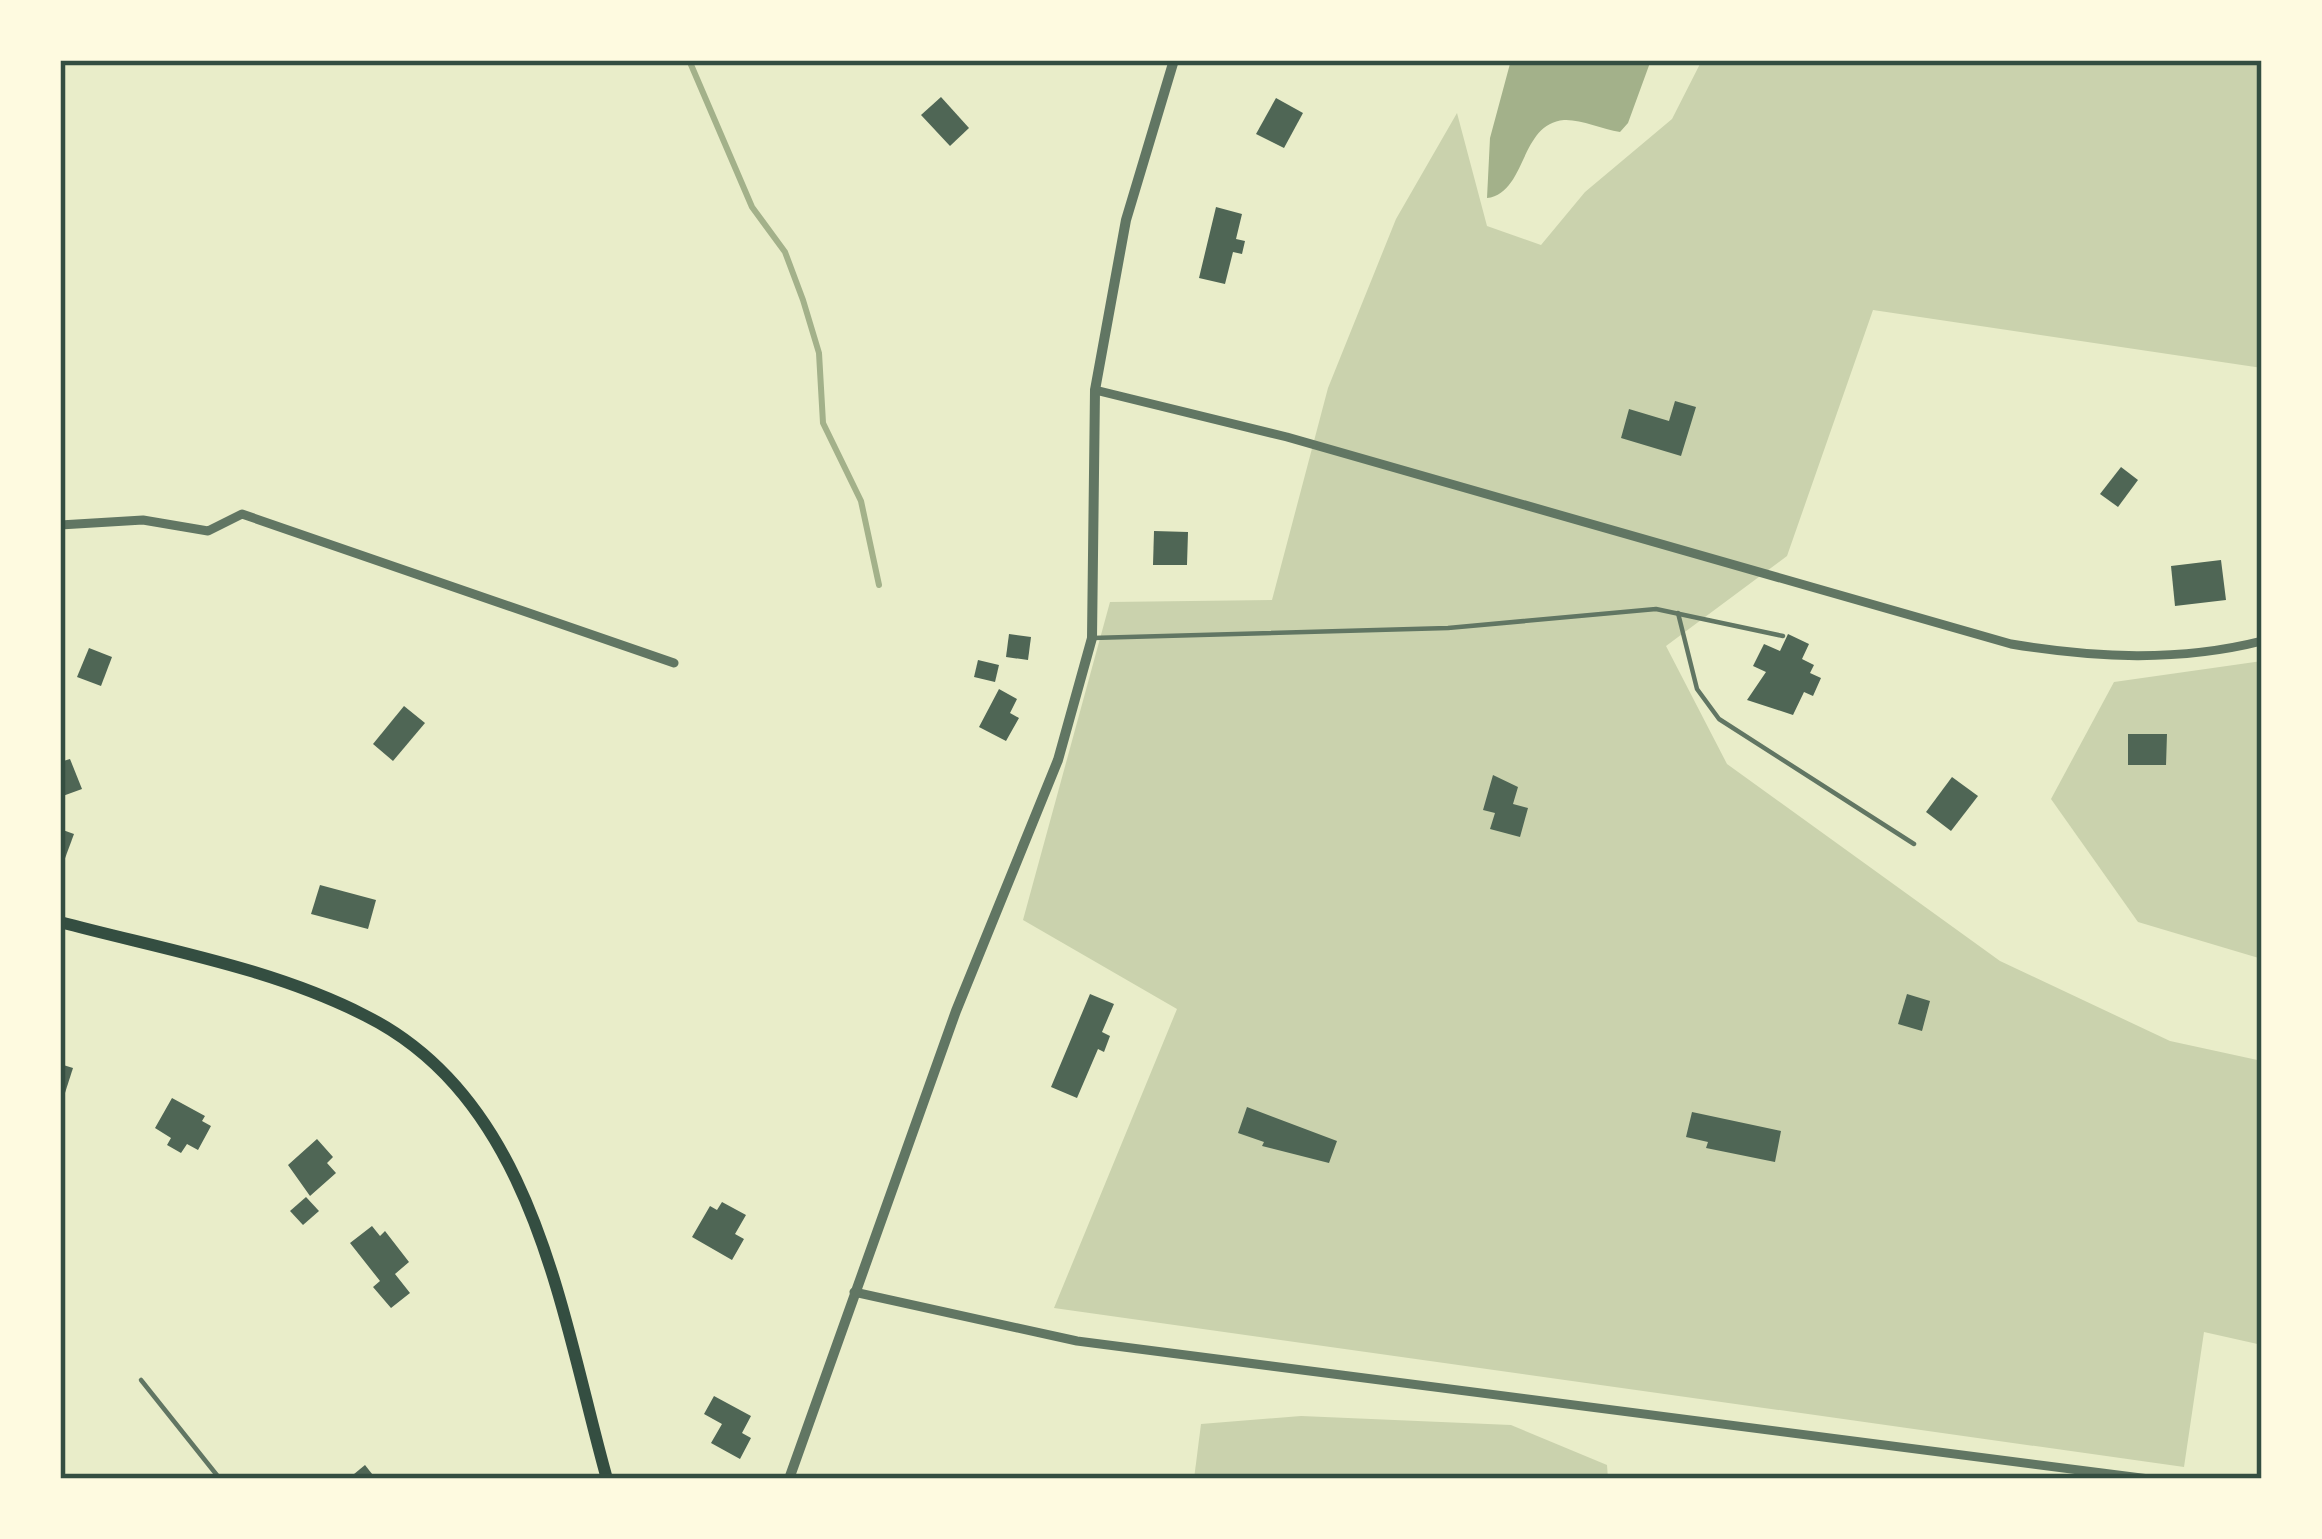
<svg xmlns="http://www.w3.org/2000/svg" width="2322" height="1539" viewBox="0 0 2322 1539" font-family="Manrope,sans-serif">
<rect width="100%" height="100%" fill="#e9edc9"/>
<g fill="#cad2ad">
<path d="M1702,60H2262V368L1873,310L1787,556L1666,646L1727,764L2000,961L2170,1041L2262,1061V1345L2204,1332L2184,1467L1054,1308L1177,1009L1023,920L1110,602L1272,600L1328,388L1396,219L1457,113L1487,226L1541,245L1585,192L1672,119Z"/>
<path d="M2262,661V959L2138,922L2051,799L2114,682Z"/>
<path d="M1301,1416L1511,1425L1607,1465L1608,1479H1194L1201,1424Z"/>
</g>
<path fill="#a3b18a" d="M1511,60H1651L1628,123L1620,132C1602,129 1580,119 1564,120C1519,124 1527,193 1487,198L1490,138Z"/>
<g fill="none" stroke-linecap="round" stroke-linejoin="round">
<path stroke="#a3b18a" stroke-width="6" d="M689,60L752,207L785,252L803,300L819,353L823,423L861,501L879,585"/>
</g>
<g fill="#4f6655">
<path d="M941,97L969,128L950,146L921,115Z"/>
<path d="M1276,98L1303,113L1284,148L1256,134Z"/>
<path d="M1216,207L1242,214L1236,239L1245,241L1242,254L1233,252L1225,284L1199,278Z"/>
<path d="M1675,401L1696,407L1681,456L1621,438L1629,409L1669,421Z"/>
<path d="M2121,467L2138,480L2118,507L2100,494Z"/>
<path d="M1154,531L1188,532L1187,565H1153Z"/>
<path d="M2221,560L2226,600L2175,606L2171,566Z"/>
<path d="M1009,634L1031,637L1028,660L1006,657Z"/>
<path d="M1788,634L1809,644L1802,659L1814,665L1810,673L1821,678L1813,696L1804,692L1793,715L1747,700L1766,672L1753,666L1764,644L1780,651Z"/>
<path d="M89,648L112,657L101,686L77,677Z"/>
<path d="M978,660L999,665L995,682L974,677Z"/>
<path d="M999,689L1017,699L1010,713L1019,718L1006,741L979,727Z"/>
<path d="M404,706L425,723L393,761L373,744Z"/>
<path d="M2128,734H2167L2166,765H2128Z"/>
<path d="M70,759L82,789L60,797V762Z"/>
<path d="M1493,775L1518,787L1513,804L1528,808L1520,837L1490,829L1495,813L1483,810Z"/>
<path d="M1952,777L1978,796L1951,831L1926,812Z"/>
<path d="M60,829L74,834L64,861L60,860Z"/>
<path d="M320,885L376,900L368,929L311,914Z"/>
<path d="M1090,994L1114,1004L1102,1032L1110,1036L1104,1052L1098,1049L1077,1098L1051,1087Z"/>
<path d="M1907,994L1930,1001L1922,1031L1898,1024Z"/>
<path d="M60,1064L73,1068L64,1096L60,1094Z"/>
<path d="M172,1098L205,1116L202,1121L211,1126L198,1150L187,1144L181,1153L167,1145L171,1138L155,1128Z"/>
<path d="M1247,1107L1337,1141L1329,1163L1262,1146L1264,1142L1238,1133Z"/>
<path d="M1692,1112L1781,1131L1775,1162L1706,1148L1708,1142L1686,1137Z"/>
<path d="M317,1139L333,1157L327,1163L336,1173L310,1196L288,1165Z"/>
<path d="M306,1197L319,1211L303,1225L290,1211Z"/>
<path d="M722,1202L746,1215L735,1234L744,1239L732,1260L692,1237L710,1206L717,1210Z"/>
<path d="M372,1226L380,1236L385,1231L409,1262L395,1274L410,1293L391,1308L373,1287L380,1281L350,1243Z"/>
<path d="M714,1396L751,1416L742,1433L751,1438L740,1459L711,1443L722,1424L704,1414Z"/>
<path d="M365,1465L376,1479H348Z"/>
</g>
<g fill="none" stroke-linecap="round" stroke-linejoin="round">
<g stroke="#617663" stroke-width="4.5">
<path d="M1678,613L1697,689L1719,719L1914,844"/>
<path d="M1092,638L1448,628L1656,609L1783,636"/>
<path d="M141,1380L220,1479"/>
</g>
<g stroke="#617663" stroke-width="9">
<path d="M1095,390L1287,437L2011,644C2095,658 2179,662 2262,641"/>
<path d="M60,525L143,520L208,531L242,514L674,663"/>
<path d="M854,1292L1077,1341L2149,1479"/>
</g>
<path stroke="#617663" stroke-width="10" d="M789,1479L956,1011L1058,760L1092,638L1095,390L1126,220L1174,60"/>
<path stroke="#344e41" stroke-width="12" d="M60,922C161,949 273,968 366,1016C535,1101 561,1315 607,1479"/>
</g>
<rect width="2322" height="1539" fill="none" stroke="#fefae0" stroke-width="126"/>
<rect x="63" y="63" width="2196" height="1413" fill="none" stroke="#344e41" stroke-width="4.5"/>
</svg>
